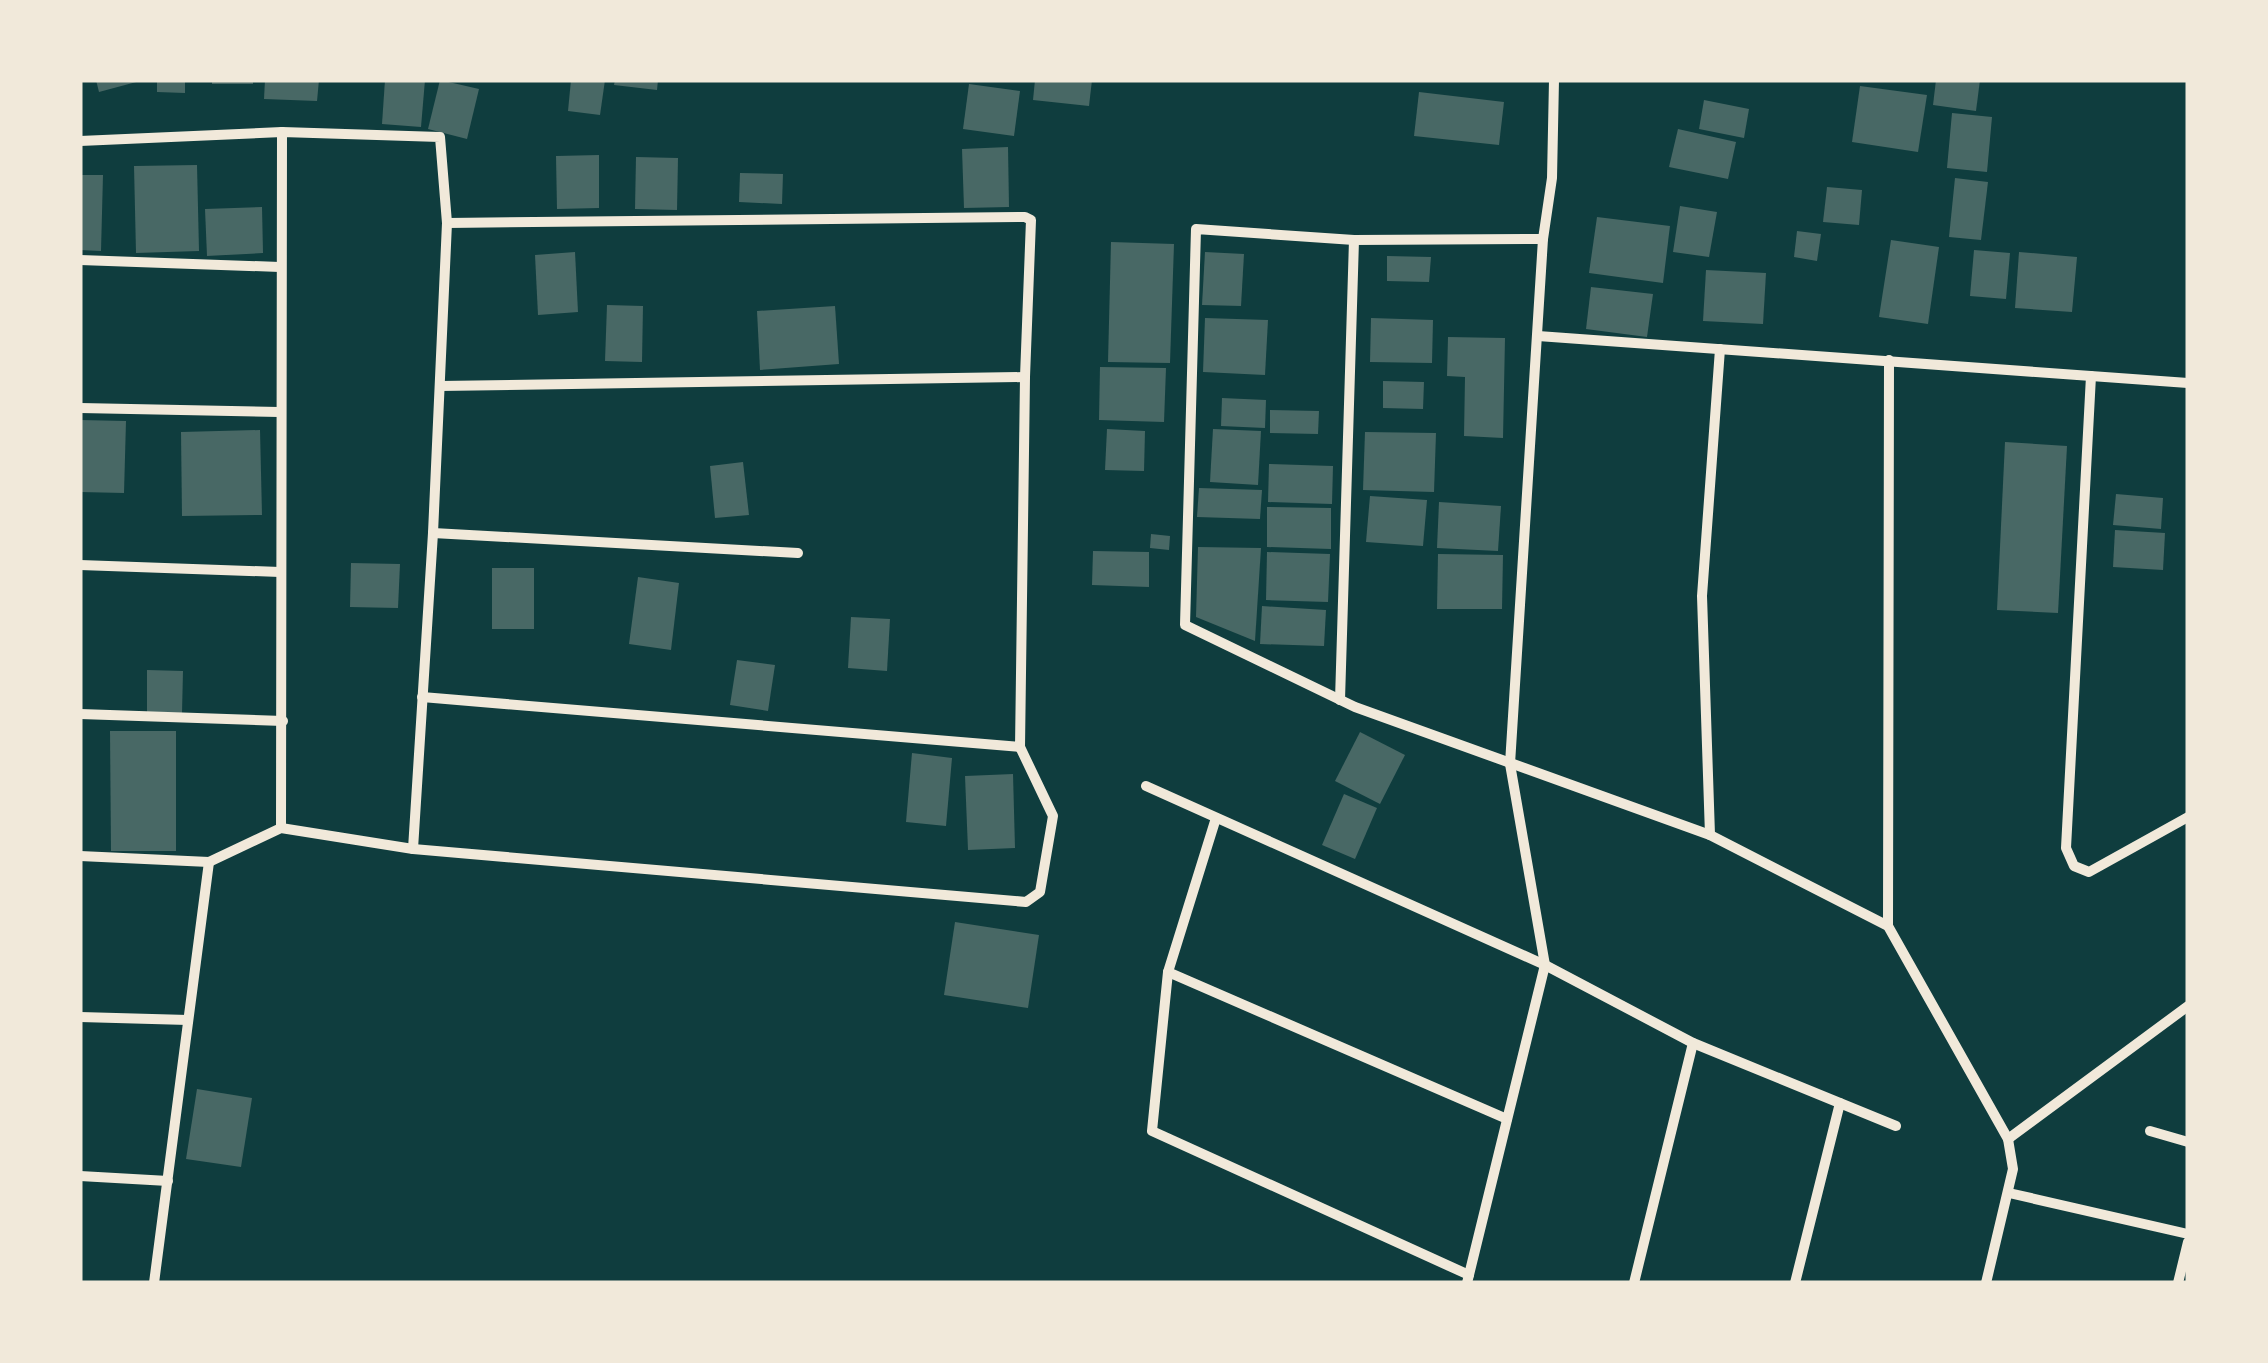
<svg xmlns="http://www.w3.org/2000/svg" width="2268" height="1363" viewBox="0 0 2268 1363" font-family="Roboto,sans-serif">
<rect width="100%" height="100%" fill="#0f3d3e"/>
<g fill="#486865">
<path d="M96,80H140V81L99,92Z"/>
<path d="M157,80H185V93L157,92Z"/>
<rect x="212" y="80" width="41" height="4"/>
<path d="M265,80H319L317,101L264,99Z"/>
<path d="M385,80H425L421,127L382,124Z"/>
<path d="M440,80L479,89L467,139L428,129Z"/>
<path d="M571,80H605L600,115L568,111Z"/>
<path d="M615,80H658L657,90L614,85Z"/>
<path d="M1035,80H1092L1089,106L1033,100Z"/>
<path d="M1936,80H1980L1976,111L1933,105Z"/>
<path d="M969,84L1020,91L1014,136L963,129Z"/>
<path d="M1860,86L1927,95L1918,152L1852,142Z"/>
<path d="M1419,92L1504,102L1499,145L1414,136Z"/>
<path d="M1704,100L1749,109L1744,138L1699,129Z"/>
<path d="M1952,113L1992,117L1987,172L1947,168Z"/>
<path d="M1678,129L1736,142L1728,179L1669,167Z"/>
<path d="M1008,147L1009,207L964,208L962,149Z"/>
<path d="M599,155V208L557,209L556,156Z"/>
<path d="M636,157L678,158L677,210L635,209Z"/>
<path d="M197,165L199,251L136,253L134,166Z"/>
<path d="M740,173L783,174L782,204L739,202Z"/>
<path d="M80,175H103L101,251L80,250Z"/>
<path d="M1955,178L1988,182L1981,240L1949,237Z"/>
<path d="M1827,187L1862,190L1859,225L1823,222Z"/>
<path d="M1680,206L1717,212L1709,257L1673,252Z"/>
<path d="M262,207L263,253L207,256L205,209Z"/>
<path d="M1597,217L1670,226L1663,283L1589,273Z"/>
<path d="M1797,231L1821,234L1817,261L1794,257Z"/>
<path d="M1891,240L1939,247L1928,324L1879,317Z"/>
<path d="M1111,242L1174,244L1170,363L1108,362Z"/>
<path d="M1974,250L2010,253L2006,299L1970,296Z"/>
<path d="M575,252L578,312L538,315L535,255Z"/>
<path d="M1205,252L1244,254L1241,306L1202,305Z"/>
<path d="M2019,252L2077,257L2072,312L2015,308Z"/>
<path d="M1387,256L1431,257L1429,282L1387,281Z"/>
<path d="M1706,270L1766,273L1763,324L1703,321Z"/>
<path d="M1591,287L1653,294L1647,337L1586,329Z"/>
<path d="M607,305L643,306L642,362L605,361Z"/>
<path d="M835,306L839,364L760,370L757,311Z"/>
<path d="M1205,318L1268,320L1265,375L1203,372Z"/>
<path d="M1371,318L1433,320L1432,363L1370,362Z"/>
<path d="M1448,337L1505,338L1503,438L1464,436L1465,377L1447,376Z"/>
<path d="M1100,367L1166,368L1164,422L1099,420Z"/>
<path d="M1383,381L1424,382L1423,409L1383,408Z"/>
<path d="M1222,398L1266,400L1265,428L1221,426Z"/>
<path d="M1270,410L1319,411L1318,434L1270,433Z"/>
<path d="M80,420L126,421L124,493L80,492Z"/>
<path d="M1107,429L1145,431L1144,471L1105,470Z"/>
<path d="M1213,429L1261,431L1258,485L1210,482Z"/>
<path d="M260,430L262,515L182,516L181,432Z"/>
<path d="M1365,432L1436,433L1434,492L1363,490Z"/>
<path d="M2005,442L2067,446L2058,613L1997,610Z"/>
<path d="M743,462L749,515L715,518L710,466Z"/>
<path d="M1269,464L1333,466L1332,504L1268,502Z"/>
<path d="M1199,488L1262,490L1260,519L1197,517Z"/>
<path d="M2116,494L2163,498L2161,529L2113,525Z"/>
<path d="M1370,496L1427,500L1423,546L1366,542Z"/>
<path d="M1439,502L1501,506L1498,551L1437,548Z"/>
<path d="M1267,507L1331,508V549L1267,547Z"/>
<path d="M2115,530L2165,533L2163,570L2113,567Z"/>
<path d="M1151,534L1170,536L1169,550L1150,548Z"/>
<path d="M1198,547L1261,548L1255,641L1196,617Z"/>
<path d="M1093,551L1149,552V587L1092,585Z"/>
<path d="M1267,552L1330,554L1328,602L1266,600Z"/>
<path d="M1438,554L1503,555L1502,609H1437Z"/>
<path d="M351,563L400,564L398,608L350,607Z"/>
<rect x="492" y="568" width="42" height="61"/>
<path d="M638,577L679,583L671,650L629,644Z"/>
<path d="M1262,606L1326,610L1324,646L1260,644Z"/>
<path d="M851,617L890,619L887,671L848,668Z"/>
<path d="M737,660L775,665L768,711L730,705Z"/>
<path d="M147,670L183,671L182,713L147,712Z"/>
<path d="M110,731H176V851H111Z"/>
<path d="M1360,732L1405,755L1380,804L1335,781Z"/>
<path d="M912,753L952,758L946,826L906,822Z"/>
<path d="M1013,774L1015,848L968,850L965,776Z"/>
<path d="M1344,794L1377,808L1355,859L1322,845Z"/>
<path d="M955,922L1039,935L1028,1008L944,995Z"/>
<path d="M197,1089L252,1098L241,1167L186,1159Z"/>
</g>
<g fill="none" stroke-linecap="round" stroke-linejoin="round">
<g stroke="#f1e9da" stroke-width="10">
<path d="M80,141L282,132L440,137L447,223L433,533L413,849"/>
<path d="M1543,239L1354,240L1196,229L1185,625L1355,707L1710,835L1888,926L2008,1139L2013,1169L1986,1283"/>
<path d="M80,260L280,267"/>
<path d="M1538,336L2188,383"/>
<path d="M2091,376L2066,848L2074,866L2089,872L2188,817"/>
<path d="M440,386L1025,377"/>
<path d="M80,408L279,412"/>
<path d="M433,533L798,553"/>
<path d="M80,565L280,572"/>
<path d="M422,697L1020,747L1025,377L1031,220L1025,217L447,223"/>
<path d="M1340,700L1354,240"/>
<path d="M80,714L283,721"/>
<path d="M1146,786L1545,965L1693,1043L1896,1126"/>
<path d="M1216,818L1168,972L1152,1131L1469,1275"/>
<path d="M281,828L282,132"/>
<path d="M1710,835L1702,596L1720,349"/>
<path d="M80,856L209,862L281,828L413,849L1026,902L1040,892L1053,816L1020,747"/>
<path d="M1888,926L1889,360"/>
<path d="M1168,972L1507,1119"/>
<path d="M80,1017L188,1020"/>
<path d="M2150,1131L2188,1142"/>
<path d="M2008,1139L2188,1006"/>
<path d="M80,1176L168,1181"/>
<path d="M2009,1193L2188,1234"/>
<path d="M154,1283L209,862"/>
<path d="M1467,1283L1545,965L1510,764L1543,239L1552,178L1554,80"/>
<path d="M1634,1283L1693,1043"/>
<path d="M1795,1283L1840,1103"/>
<path d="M2178,1283L2188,1242"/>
</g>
</g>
<rect width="2268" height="1363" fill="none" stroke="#f1e9da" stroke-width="165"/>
</svg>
